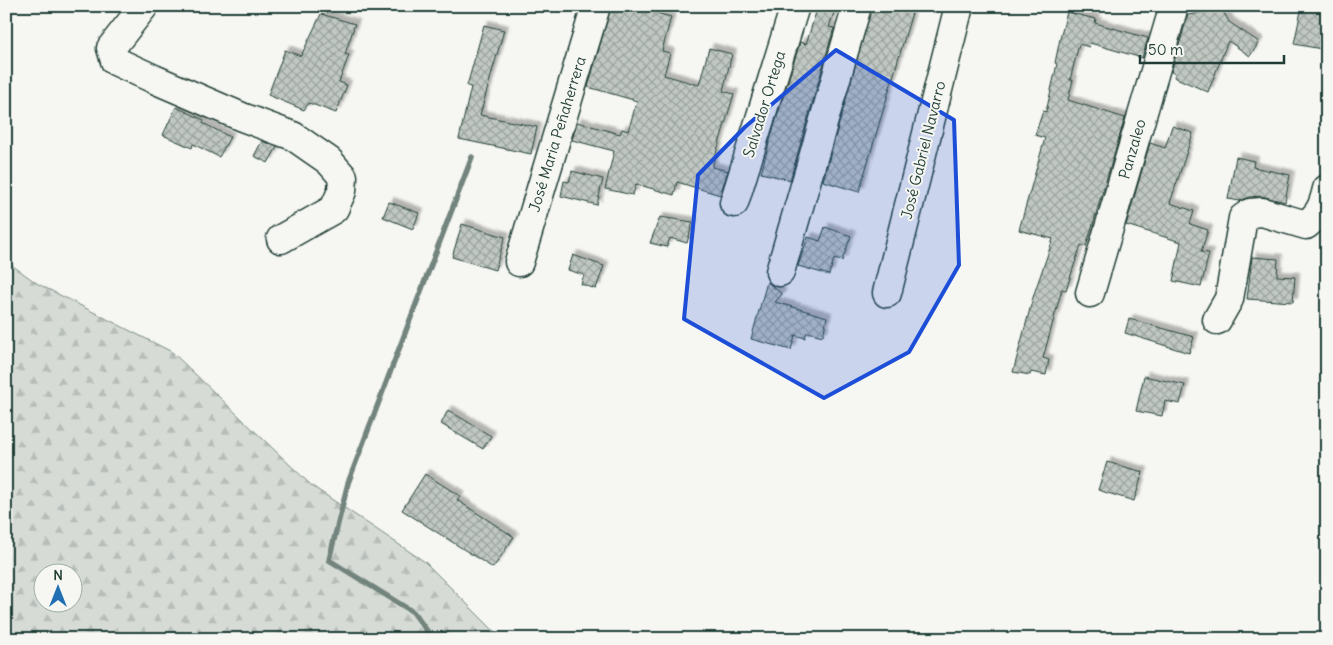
<svg xmlns="http://www.w3.org/2000/svg" width="1333" height="645" viewBox="0 0 1333 645" font-family="Delius,sans-serif">
<defs>
<pattern id="forest-firs" width="22" height="20" patternUnits="userSpaceOnUse" patternTransform="scale(1.25)"><rect width="22" height="20" fill="#d6dbd6"/><path d="M5 1l3.5 6h-7zM16 11l3.5 6h-7z" fill="#b7bdb8"/></pattern>
<pattern id="building-cross-hatch" width="8" height="8" patternUnits="userSpaceOnUse" patternTransform="scale(1.25)"><rect width="8" height="8" fill="#c1c8c3"/><path d="M0 0l8 8M0 8l8-8" fill="none" stroke="#9ca49f"/></pattern>
<filter id="shadow"><feDropShadow dx="4.5" dy="-4.5" stdDeviation="1" flood-color="#0004"/></filter>
</defs>
<rect width="100%" height="100%" fill="#f6f6f2"/>
<filter id="ink" filterUnits="userSpaceOnUse"><feTurbulence type="fractalNoise" baseFrequency=".02" numOctaves="2"/><feDisplacementMap in="SourceGraphic" scale="10" xChannelSelector="R" yChannelSelector="G"/><feConvolveMatrix kernelMatrix="1 2 1 2 8 2 1 2 1" color-interpolation-filters="sRGB"/></filter>
<g filter="url(#ink)">
<path fill="url(#forest-firs)" stroke="#7a8c85" fill-rule="evenodd" d="M6,261L38,284L172,352L312,486L425,562L502,639H6ZM42,572H72V602H42Z"/>
<g fill="none" stroke-linecap="round" stroke-linejoin="round">
<path stroke="#72847d" stroke-width="5.5" d="M433,639L413,612L329,560L348,483L472,157"/>
</g>
<g fill="url(#building-cross-hatch)" stroke="#1f3d34" filter="url(#shadow)">
<path d="M611,6H631L671,17L662,51L670,53L664,75L699,85L709,48L732,54L723,91L734,94L712,167L728,171L720,195L677,182L674,195L636,184L633,195L605,189L614,151L572,140L577,122L620,134L622,129L628,131L637,101L588,87Z"/>
<path d="M818,6L835,10L829,27L834,28L790,180L761,173L770,140L800,42L806,44Z"/>
<path d="M872,6H914L859,192L823,181Z"/>
<path d="M1302,6L1327,8V50L1294,44Z"/>
<path d="M1222,9L1229,22L1259,42L1250,56L1228,41L1208,92L1174,77L1175,73L1171,72L1188,15Z"/>
<path d="M1067,12L1096,19L1095,23L1148,38L1142,58L1090,43L1089,47L1079,44L1070,80H1073L1068,100L1125,118L1086,247L1081,245L1066,290L1062,289L1043,358L1049,360L1046,375L1031,372L1030,375L1013,372L1034,294L1053,239L1019,230L1045,138L1035,135L1043,111L1046,112L1057,64L1055,63L1060,39Z"/>
<path d="M321,14L355,24L345,54L349,55L339,82L347,85L336,113L309,103L304,110L268,95L285,50L301,56Z"/>
<path d="M484,25L504,30L480,115L537,127L531,154L459,139L471,87L467,86Z"/>
<path d="M176,107L204,120L203,123L230,137L219,157L193,144L192,148L163,135Z"/>
<path d="M1172,126L1193,133L1170,203L1194,211L1190,224L1208,230L1201,252L1209,253L1201,287L1173,281L1181,242L1126,225L1150,143L1165,148Z"/>
<path d="M262,141L277,147L268,163L254,156Z"/>
<path d="M1236,157L1254,161L1253,167L1290,175L1285,202L1261,196L1249,197L1240,201L1228,199Z"/>
<path d="M572,171L603,179L597,205L561,196L564,181L569,182Z"/>
<path d="M389,202L419,213L413,229L383,217Z"/>
<path d="M660,217L693,222L687,243L670,238L667,247L650,243Z"/>
<path d="M462,224L505,237L495,270L452,257Z"/>
<path d="M825,227L851,236L842,261L834,259L829,275L798,266L808,237L820,241Z"/>
<path d="M573,255L604,266L596,289L581,284L584,275L568,270Z"/>
<path d="M1252,257L1278,259L1277,276L1295,277L1293,302L1247,299Z"/>
<path d="M767,282L782,294L775,302L827,317L823,336L807,332L805,338L795,335L791,350L751,339Z"/>
<path d="M1129,319L1194,337L1189,353L1125,333Z"/>
<path d="M1144,376L1185,385L1180,404L1165,401L1162,416L1136,411Z"/>
<path d="M448,410L491,436L483,449L441,424Z"/>
<path d="M1107,462L1143,472L1134,501L1098,490Z"/>
<path d="M425,474L460,496L457,500L514,537L493,568L402,510Z"/>
</g>
<g fill="none" stroke-linecap="round" stroke-linejoin="round">
<defs>
<g id="minor">
<path d="M144,6L111,48L115,61L154,79L242,117L293,136L329,161L343,177L342,191L334,209L281,239"/>
<path d="M734,203L795,6"/>
<path d="M519,262L596,6"/>
<path d="M780,272L857,6"/>
<path d="M887,293L959,6"/>
<path d="M1090,293L1174,6"/>
<path d="M1217,320L1229,299L1243,218L1250,213L1262,212L1306,225C1320,214 1323,206 1327,189"/>
</g>
</defs>
<use href="#minor" stroke="#1f3d34" stroke-width="31"/>
<use href="#minor" stroke="#f6f6f2" stroke-width="28"/>
</g>
</g>
<path fill="#1d4ed8" fill-opacity="0.2" stroke="#1d4ed8" stroke-width="4" stroke-linejoin="round" d="M836,50L954,120L959,265L909,352L824,398L684,319L698,175L745,127Z"/>
<g text-anchor="middle" dominant-baseline="central" stroke-width="4" stroke-linejoin="round" paint-order="stroke">
<g font-size="15" fill="#1f3d34" stroke="#f6f6f2">
<text transform="translate(764 104) rotate(-73)">Salvador Ortega</text>
<text transform="translate(557 134) rotate(-73)">José Maria Peñaherrera</text>
<text transform="translate(1132 149) rotate(-74)">Panzaleo</text>
<text transform="translate(923 150) rotate(-76)">José Gabriel Navarro</text>
</g>
</g>
<rect width="1333" height="645" fill="none" stroke="#f6f6f2" stroke-width="25"/>
<rect x="12" y="12" width="1308" height="620" fill="none" stroke="#1f3d34" stroke-width="2" filter="url(#ink)"/>
<g transform="translate(58 588)"><circle r="24" fill="#f6f6f2" stroke="#a0aca6"/>
<path d="M0-4L9 19L0 12L-9 19Z" fill="#1f6fb2"/>
<text y="-8" font-size="14" font-weight="bold" text-anchor="middle" fill="#1f3d34">N</text>
</g>
<path d="M1140 55v8h144v-8" fill="none" stroke="#1f3d34" stroke-width="2.5"/>
<text x="1148" y="55" font-size="15" fill="#1f3d34" stroke="#f6f6f2" stroke-width="4" paint-order="stroke">50 m</text>
</svg>
